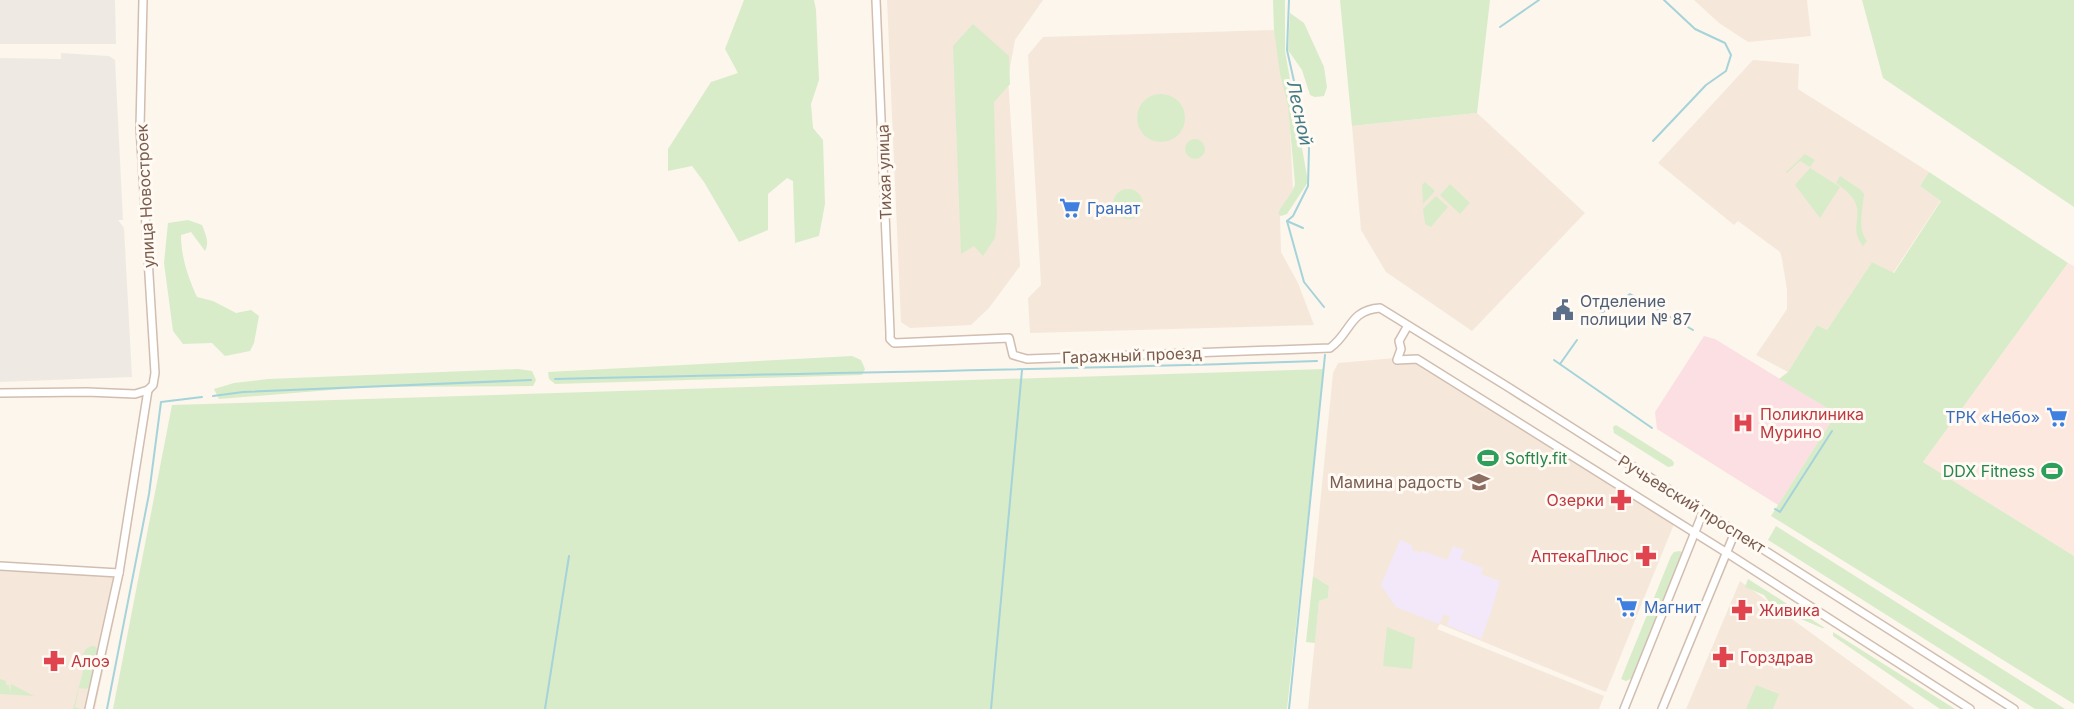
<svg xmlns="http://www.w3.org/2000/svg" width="2074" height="709" viewBox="0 0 2074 709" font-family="Inter,sans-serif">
<rect width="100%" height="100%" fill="#fdf6ec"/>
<g fill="#f5e8da">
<path d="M887,0H1043L1015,40L1008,78L1020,266L989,308L971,325L910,328L901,322Z"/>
<path d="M1694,0H1807L1811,36L1748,42L1719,23Z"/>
<path d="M1275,30L1289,109L1293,190L1280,216L1281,252L1298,283L1314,325L1030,333L1028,298L1041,285L1028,55L1043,37Z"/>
<path d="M1753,60L1799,64L1798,89L1929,172L1920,186L1941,200L1893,273L1872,262L1827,330L1817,325L1788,372L1756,355L1787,309V290L1782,259L1780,252L1738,221L1734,225L1658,163Z"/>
<path d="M1477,113L1585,213L1472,331L1386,272L1361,230L1352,126Z"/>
<path d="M1406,357L1674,524L1606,692L1440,624L1437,629L1604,696L1599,709H1308L1319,601L1328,598L1329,586L1313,576L1333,373L1338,363Z"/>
<path d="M0,571L123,577L95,709H0Z"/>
<path d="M1740,581L1915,709H1686Z"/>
</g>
<path fill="#fde8e0" d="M2068,263L2074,266V556L1923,462Z"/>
<g fill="#efe9e4">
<path d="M0,0H115L116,44H0Z"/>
<path d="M61,53L109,56L115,60L123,220H118L124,228L132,377L0,382V58L61,59Z"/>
</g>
<path fill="#f3e8fa" d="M1400,540L1412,545L1411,549L1421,553L1423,551L1447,560L1453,546L1464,550L1460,559L1483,568L1481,574L1500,581L1491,612L1481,639L1447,625L1450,617L1444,614L1439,624L1396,607L1381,585Z"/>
<path fill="#fbdfe3" d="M1704,336L1715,339L1827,408L1834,417L1778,505L1657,429L1655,412Z"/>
<g fill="#d8ecc9">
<path d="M744,0H814L816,10L819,80L811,104L813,128L823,140L825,204L819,236L795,243L793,181L787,178L768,194V230L739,242L704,182L692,166L668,171V149L711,82L738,73L725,49Z"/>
<path d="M1273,0H1285V51L1308,182L1287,214L1281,216L1278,214C1282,203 1292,196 1295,184L1288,106L1280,74L1274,30Z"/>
<path d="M1340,0H1490L1477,113L1352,126Z"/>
<path d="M1862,0H2074V207L1883,78Z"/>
<path d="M1290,13L1304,23L1324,67L1327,87L1324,96L1315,97L1310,95L1302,70L1288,50Z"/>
<path d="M973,24L1009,56L1010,84L994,102L997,218L995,238L983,256L974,246L961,254L953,46Z"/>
<circle cx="1161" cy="118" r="24"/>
<circle cx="1195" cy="149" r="10"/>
<path d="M1805,154L1815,160L1810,167L1800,161L1787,173L1786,172Z"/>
<path d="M1810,168L1840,187L1820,218L1795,185Z"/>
<path d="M1929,172L2068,263L1923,462L2074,556V704L1771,516L1834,417L1827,408L1779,379L1788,372L1817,325L1827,330L1872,262L1894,273L1941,201L1920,186Z"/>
<path d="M1840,176L1861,190L1864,194C1863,209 1857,228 1867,241L1863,246C1844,222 1876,210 1836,183Z"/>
<path d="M1425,182L1435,191L1423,204L1422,185Z"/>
<path d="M1450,184L1470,203L1460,214L1440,195Z"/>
<circle cx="1128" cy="204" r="15"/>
<path d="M1436,196L1448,207L1431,227L1425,224L1423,209Z"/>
<path d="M188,220L202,225C205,233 210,242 205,251L191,232L181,235C181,257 188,277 197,297L213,301L236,313L251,310L259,316L254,343L250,351L225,356L212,343L183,344L173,331L164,263L168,223Z"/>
<path d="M852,356L861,360L865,369L862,375L555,384L549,379L548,372Z"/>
<path d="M518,369L532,371L536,380L533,386L367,387L219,399L214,389L234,383L268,379Z"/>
<path d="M1324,369L1287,709H113L172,405Z"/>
<path d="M1616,425L1672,460L1674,463L1673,466L1668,467L1614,433L1613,427Z"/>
<path d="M1776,526L2065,709H2035L1768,540Z"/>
<path d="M1680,551L1683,553L1632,678L1626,681L1621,679L1671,556L1674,552Z"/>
<path d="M1313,576L1329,586L1328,598L1319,601L1315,643L1306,642Z"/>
<path d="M1748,579L1825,628H1822L1773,607L1764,595L1745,587Z"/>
<path d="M1387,627L1415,638L1412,669L1383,666Z"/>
<path d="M1833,632L1955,709H1940L1833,636Z"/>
<path d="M91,646H95L98,650L89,687L86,689L79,688L75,707L82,709H73L85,664L80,663L79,660L86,649Z"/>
<path d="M0,679L6,681V685H9L10,692L11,684L34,696L0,694Z"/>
<path d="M1756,685L1779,694L1773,709H1746Z"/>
</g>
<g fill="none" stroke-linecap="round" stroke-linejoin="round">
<g stroke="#a5d3da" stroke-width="2">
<path d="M1289,0L1287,50L1309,148L1308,186L1293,216L1287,221L1304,282L1324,307"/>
<path d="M1500,27L1539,0"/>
<path d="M1653,141L1706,85L1726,71L1731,55L1725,43L1695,29L1664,0"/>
<path d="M1287,221L1303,228"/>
<path d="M1600,314L1630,294L1693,330"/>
<path d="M1554,360L1652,428"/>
<path d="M1560,364L1577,340"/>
<path d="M555,379C809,373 1063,370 1317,361"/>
<path d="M213,396L243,392L531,380"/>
<path d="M1775,509L1780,512L1832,431"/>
<path d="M107,709L149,494L161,402L202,397"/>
<path d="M545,709L569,556"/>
<path d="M991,709L1022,370"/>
<path d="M1289,709L1325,355"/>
</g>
<defs>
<g id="minor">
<path d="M143,0L140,127L155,373L153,385L148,390"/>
<path d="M876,0L890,332V339L894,343L1009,338L1013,355L1027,359L1330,348C1351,333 1349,310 1380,308L1508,387L2014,709"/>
<path d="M1407,327L1399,341L1401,349L1397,360L1417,359L1727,553L1970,709"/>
<path d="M0,393L87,392L135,394L148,390"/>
<path d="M0,566L119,573"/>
<path d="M89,709L119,573L148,390"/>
<path d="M1624,709L1703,512"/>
<path d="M1662,709L1735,532"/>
</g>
</defs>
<use href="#minor" stroke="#d1beb0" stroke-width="10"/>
<use href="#minor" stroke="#fff" stroke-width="7"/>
</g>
<defs>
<symbol id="supermarket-bare" viewBox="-9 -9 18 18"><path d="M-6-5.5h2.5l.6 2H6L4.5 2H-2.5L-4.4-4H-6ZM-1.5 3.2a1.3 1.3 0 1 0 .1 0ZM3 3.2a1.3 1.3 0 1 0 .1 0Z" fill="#3f7fe0" stroke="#fffaf3" stroke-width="2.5" paint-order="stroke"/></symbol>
<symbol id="civic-bare" viewBox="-9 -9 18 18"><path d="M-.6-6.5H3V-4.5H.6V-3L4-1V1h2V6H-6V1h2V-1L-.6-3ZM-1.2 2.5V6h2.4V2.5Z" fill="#5c6f8a" stroke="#fffaf3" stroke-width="2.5" paint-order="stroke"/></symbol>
<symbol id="hospital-bare" viewBox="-9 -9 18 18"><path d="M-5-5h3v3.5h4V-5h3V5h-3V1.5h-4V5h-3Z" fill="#e0444e" stroke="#fffaf3" stroke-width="2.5" paint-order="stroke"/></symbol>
<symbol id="stadium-bare" viewBox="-9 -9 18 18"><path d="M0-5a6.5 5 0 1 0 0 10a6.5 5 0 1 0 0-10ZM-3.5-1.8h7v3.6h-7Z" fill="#2e9e5b" stroke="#fffaf3" stroke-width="2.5" paint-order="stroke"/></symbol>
<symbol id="school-bare" viewBox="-9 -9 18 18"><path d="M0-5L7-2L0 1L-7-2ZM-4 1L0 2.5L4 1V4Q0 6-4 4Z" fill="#8d6e63" stroke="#fffaf3" stroke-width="2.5" paint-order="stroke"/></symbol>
<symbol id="pharmacy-bare" viewBox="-9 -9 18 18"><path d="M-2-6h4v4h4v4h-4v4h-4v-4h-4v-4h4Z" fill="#e0444e" stroke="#fffaf3" stroke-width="2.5" paint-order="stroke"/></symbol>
</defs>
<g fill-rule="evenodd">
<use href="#supermarket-bare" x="1055" y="193" width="30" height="30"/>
<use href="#civic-bare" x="1548" y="295" width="30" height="30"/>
<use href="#supermarket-bare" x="2042" y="402" width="30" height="30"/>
<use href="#hospital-bare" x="1728" y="408" width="30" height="30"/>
<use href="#stadium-bare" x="1473" y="443" width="30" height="30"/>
<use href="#stadium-bare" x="2037" y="456" width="30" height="30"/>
<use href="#school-bare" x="1464" y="467" width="30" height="30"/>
<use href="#pharmacy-bare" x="1606" y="485" width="30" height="30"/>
<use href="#pharmacy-bare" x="1631" y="541" width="30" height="30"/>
<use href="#supermarket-bare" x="1612" y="592" width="30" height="30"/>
<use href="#pharmacy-bare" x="1727" y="595" width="30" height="30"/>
<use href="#pharmacy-bare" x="1708" y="642" width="30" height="30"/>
<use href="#pharmacy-bare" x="39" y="646" width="30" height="30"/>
</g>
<g text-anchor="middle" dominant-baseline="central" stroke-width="6" stroke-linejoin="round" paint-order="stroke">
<g font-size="16" fill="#7a5c4d" stroke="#fffaf3">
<text transform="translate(884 172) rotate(-92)">Тихая улица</text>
<text transform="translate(145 196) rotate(-93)">улица Новостроек</text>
<text transform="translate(1132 355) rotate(-2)">Гаражный проезд</text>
<text transform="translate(1692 504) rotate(32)">Ручьевский проспект</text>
</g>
<g font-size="16" fill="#366cbe" stroke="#fffaf3" text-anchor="start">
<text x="1087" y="208">Гранат</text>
<text x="2040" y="417" text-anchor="end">ТРК «Небо»</text>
<text x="1644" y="607">Магнит</text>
</g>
<g font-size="16" fill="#4e5e75" stroke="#fffaf3" text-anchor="start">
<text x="1580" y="301">Отделение<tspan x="1580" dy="18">полиции № 87</tspan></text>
</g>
<g font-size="16" fill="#be3a42" stroke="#fffaf3" text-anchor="start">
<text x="1760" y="414">Поликлиника<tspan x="1760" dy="18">Мурино</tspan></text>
<text x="1604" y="500" text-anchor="end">Озерки</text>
<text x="1629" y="556" text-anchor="end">АптекаПлюс</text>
<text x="1759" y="610">Живика</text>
<text x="1740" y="657">Горздрав</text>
<text x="71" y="661">Алоэ</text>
</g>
<g font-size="16" fill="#27864d" stroke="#fffaf3" text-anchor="start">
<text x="1505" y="458">Softly.fit</text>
<text x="2035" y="471" text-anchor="end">DDX Fitness</text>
</g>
<g font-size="16" fill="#785e54" stroke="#fffaf3" text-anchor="end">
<text x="1462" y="482">Мамина радость</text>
</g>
<g font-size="18" font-style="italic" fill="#437c86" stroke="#fffaf3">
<text transform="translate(1300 113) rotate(78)">Лесной</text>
</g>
</g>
</svg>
